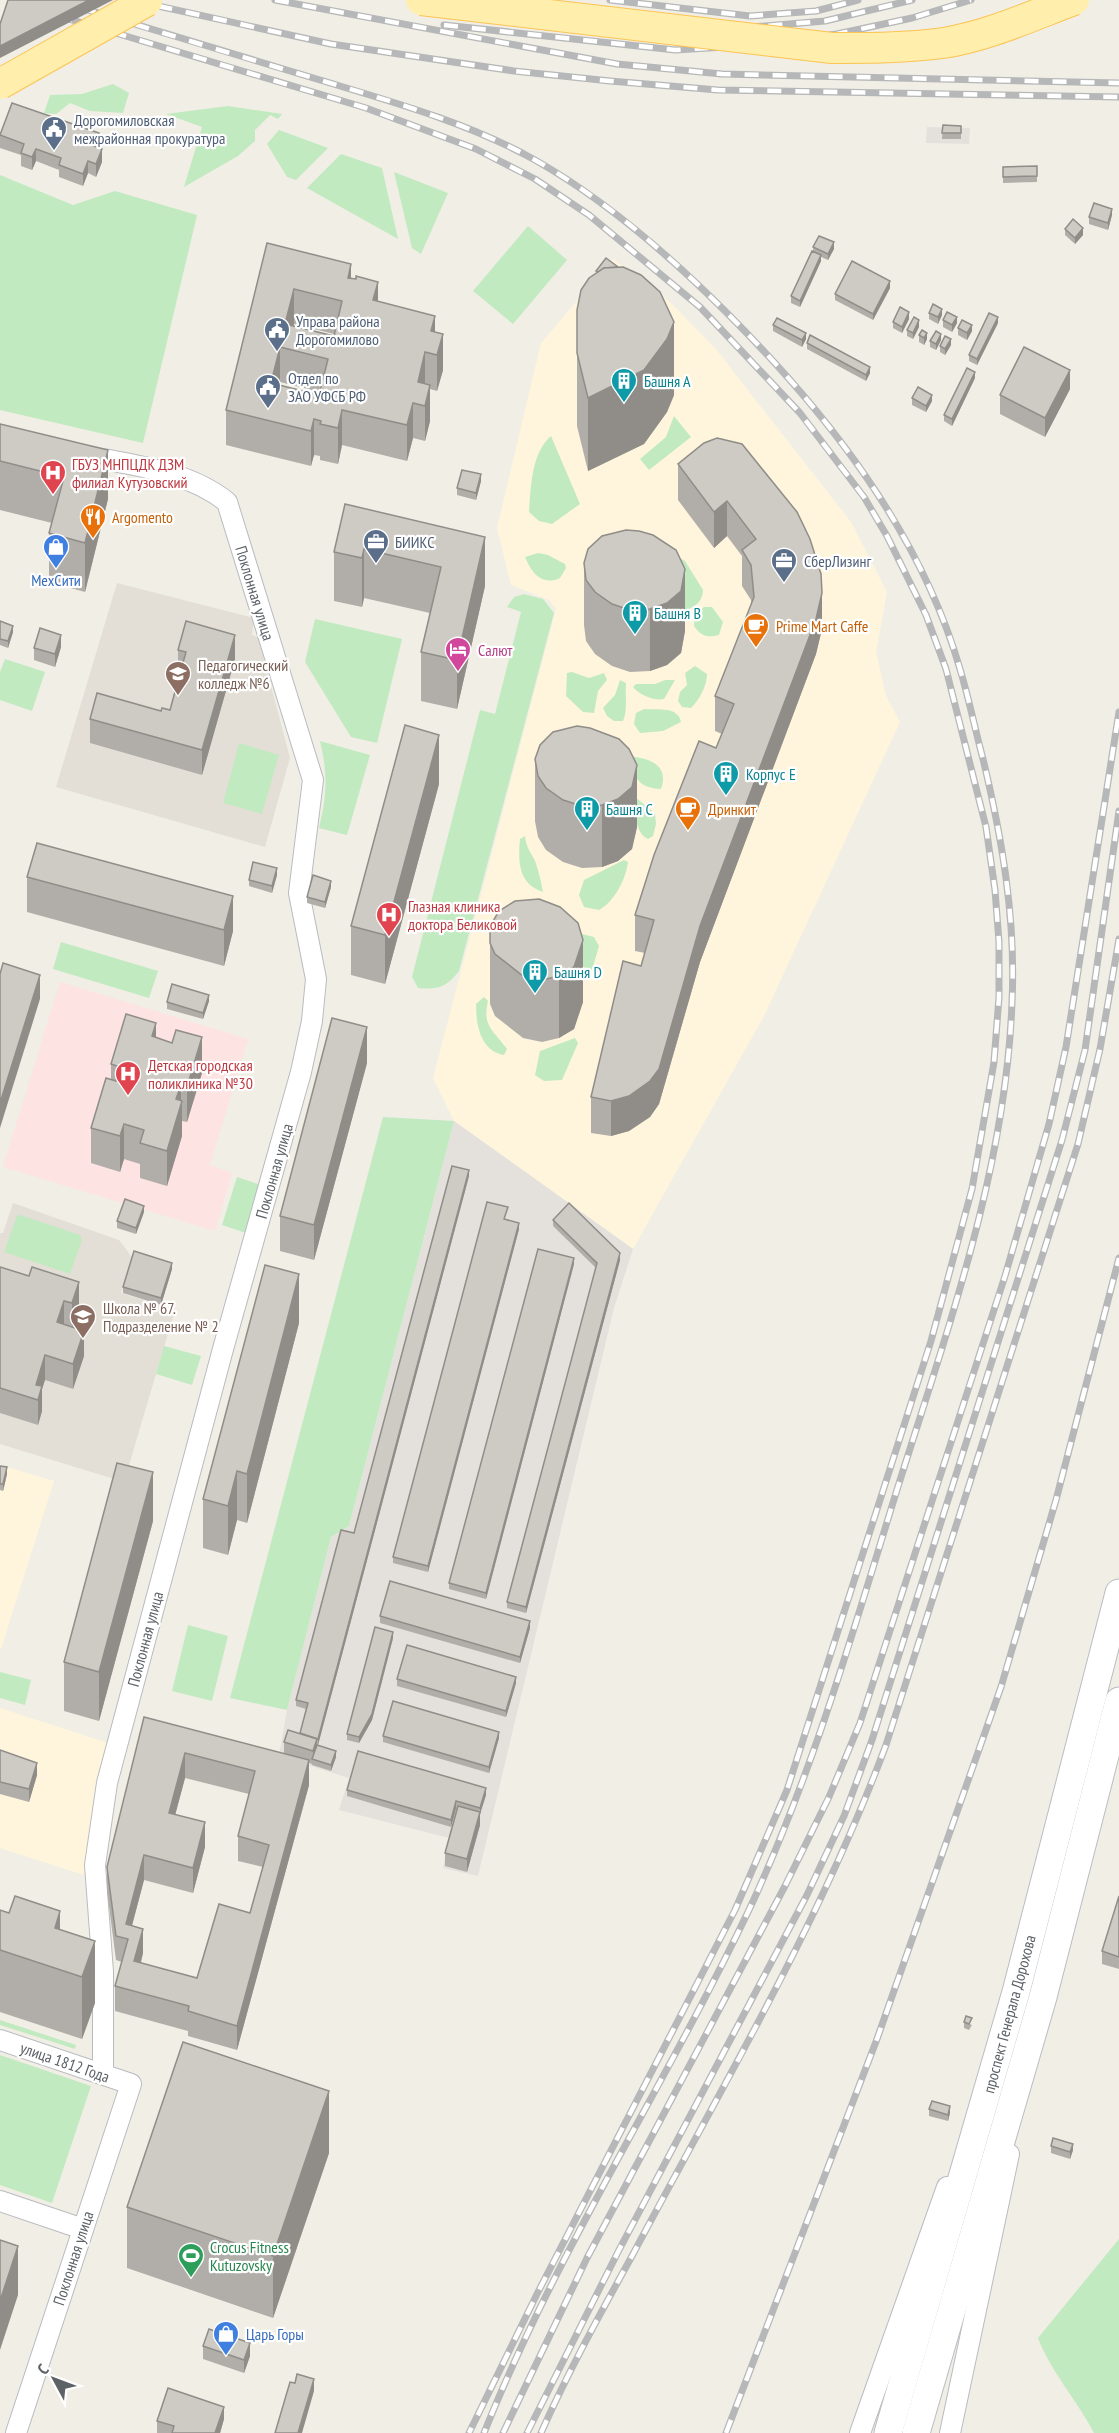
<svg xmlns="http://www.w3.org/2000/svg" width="1119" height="2433" viewBox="0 0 1119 2433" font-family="'PT Sans Narrow',sans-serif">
<rect width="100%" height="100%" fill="#f1eee5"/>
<g fill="#fff5dc">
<path d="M613,259L671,303L715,348L851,522L887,592L876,652L886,696L900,722L764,1016L633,1249L454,1121L433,1078L556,609L549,600L511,585L497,528L541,343Z"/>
<path d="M0,1465L54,1481L1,1649H0Z"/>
<path d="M0,1708L108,1743L99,1780L84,1875L0,1848Z"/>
</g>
<g fill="#e4e1dd">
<path d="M927,127L970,128L969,144L926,143Z"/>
<path d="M454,1121L633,1249L614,1308L478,1876L443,1868L449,1838L339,1810L349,1778L279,1756L287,1710L331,1537L349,1526Z"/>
</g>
<g fill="#e3dfd6">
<path d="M117,583L254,618L252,635L258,637L290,758L265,847L56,787Z"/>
<path d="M13,1203L119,1240L132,1257L121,1293L175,1310L124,1482L0,1444V1233H3Z"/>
</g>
<path fill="#fde3e2" d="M60,982L248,1039L210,1165L232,1173L215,1231L3,1167Z"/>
<g fill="#c2eac0">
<path d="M113,84L129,93L123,113L90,111L70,103L56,114L44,113L50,95L82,94Z"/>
<path d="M228,106L282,114L278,119L270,115L255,130V141L238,156L184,187L202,127L166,114Z"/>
<path d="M279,130L328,148L296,180L287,177L267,144Z"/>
<path d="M341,154L382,168L398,239L307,188Z"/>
<path d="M394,172L448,193L421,254L412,248Z"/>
<path d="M0,175L73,205L115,191L197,215L143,443L0,410Z"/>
<path d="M528,226L567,260L513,324L473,291Z"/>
<path d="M674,416L691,437L649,470L640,459L666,437Z"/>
<path d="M551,436L580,504L552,524L539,521L529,512C531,488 531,453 551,436Z"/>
<path d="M538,553L548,555L565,564L566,568L560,578C542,586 532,574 525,557Z"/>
<path d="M680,558L685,561L703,590C703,602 693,609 682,611Z"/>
<path d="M524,594L543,599L554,613L459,971C447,987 438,990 418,988L412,977L480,710L495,714L521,612L507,607L514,597Z"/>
<path d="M704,607H712L723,622L719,635C707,638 701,636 694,626L695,613Z"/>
<path d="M315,619L402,639L377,743L351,737L305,662Z"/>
<path d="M5,659L45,672L32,711L0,700V672Z"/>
<path d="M695,666L707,674C707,686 699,700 691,708L682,707L678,701L680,692L687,685L685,673Z"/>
<path d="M572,672L589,678L604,673L607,680L598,691L594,713L583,712L566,696L567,673Z"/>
<path d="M620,680L626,683C625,696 628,710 623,721H614L607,716L603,708L615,695Z"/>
<path d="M665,680H675L664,699C654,701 639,695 633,687L636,684H655Z"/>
<path d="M644,709C658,710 678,706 681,722L663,731L640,733L634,724L636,713Z"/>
<path d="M320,741L370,755L347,835L319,828C327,795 328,775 320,741Z"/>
<path d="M239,743L279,755L262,814L223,803Z"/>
<path d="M628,756C648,758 670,764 661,789C637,788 634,776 628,756Z"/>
<path d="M635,797L655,813L656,824L653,836L648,839C635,834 634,809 635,797Z"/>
<path d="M525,836C526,846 529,850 534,859C537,864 542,885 543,892C518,884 518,861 520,839Z"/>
<path d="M624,860L628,862C626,879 614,902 599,910L584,907L579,895L584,880Z"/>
<path d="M578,933L594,937L599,946L592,970L578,965Z"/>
<path d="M61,942L158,971L149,998L53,969Z"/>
<path d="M484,997L488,1001C482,1026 493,1030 507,1049L504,1055C480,1051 476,1024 476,1004Z"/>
<path d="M575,1038L578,1043L562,1080L544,1081L535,1075L540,1051Z"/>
<path d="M383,1117L454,1121L349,1526L331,1537L287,1710L230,1698Z"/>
<path d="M237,1177L261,1185L246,1233L222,1225Z"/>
<path d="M20,1215L80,1235L82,1240L70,1274L4,1252L17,1216Z"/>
<path d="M164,1346L201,1356L192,1385L156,1374Z"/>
<path d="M188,1625L228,1636L212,1701L172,1691Z"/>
<path d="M0,1672L31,1680L25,1705L0,1698Z"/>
<path d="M0,2020L76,2045L75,2049L0,2025Z"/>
<path d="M0,2055L91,2086L52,2203L0,2185Z"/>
<path d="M1119,2239V2433H1094C1077,2400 1051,2372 1038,2338Z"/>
</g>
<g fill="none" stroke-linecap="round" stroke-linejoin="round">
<defs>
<g id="street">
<path d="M82,455C131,465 187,470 227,502L313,780L299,893L316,979L312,1021L301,1072L223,1349L107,1783L95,1865L103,1972V2074"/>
<path d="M0,2040L131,2084L16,2433"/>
<path d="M0,2201L83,2229"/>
<path d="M860,2433L947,2187"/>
<path d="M950,2433L1009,2154"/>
</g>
<g id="secondary">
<path d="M888,2433L1016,1992L1119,1593"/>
<path d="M916,2433L1043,1997L1119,1701"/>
</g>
</defs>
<use href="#street" stroke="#b8bcc0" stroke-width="22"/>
<use href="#secondary" stroke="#b9bdc2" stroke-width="29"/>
<use href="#street" stroke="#fff" stroke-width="20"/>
<use href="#secondary" stroke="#fff" stroke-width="27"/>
<defs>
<g id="rail">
<path d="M55,0C144,27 232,54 320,80C393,102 469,123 535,160C606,200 670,256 727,313C827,413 920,531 960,669C969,699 975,729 983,759C1002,838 1016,919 1012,1002C1006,1171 946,1333 896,1493C852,1635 811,1778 748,1912C664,2088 556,2252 484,2433"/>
<path d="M131,0L331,44L514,71L610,81L718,90L1119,97"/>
<path d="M275,0L617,64L722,74L1119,83"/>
<path d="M518,0L752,27L825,21L912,0"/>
<path d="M610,0L750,16L816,11L858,0"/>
<path d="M59,16L366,108L476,149L535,179L589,215L700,307L800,413L864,497L887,536L926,615L946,669L986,827L995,890L999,942V997L994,1062L972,1189L931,1341L787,1790L735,1910L537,2294L469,2433"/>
<path d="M444,25L675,50L741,46L837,34L912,18L971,0"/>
<path d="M503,2433L587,2258L785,1886L829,1797L860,1723L1005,1276L1049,1124L1066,1047L1119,712"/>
<path d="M527,2433L619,2250L807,1895L844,1816L872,1740L1062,1140L1085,1050L1119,811"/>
<path d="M541,2433C568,2372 600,2314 632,2256C721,2088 820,1923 886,1745L1078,1144L1100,1049L1119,939"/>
<path d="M726,2433L877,2039L1001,1687L1056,1500L1119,1258"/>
</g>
</defs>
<use href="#rail" stroke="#b6b7b8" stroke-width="7"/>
<use href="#rail" stroke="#fff" stroke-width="4.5" stroke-dasharray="14" stroke-linecap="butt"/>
<defs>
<g id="primary-bridge">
<path d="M421,0L832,48C869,48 906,48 943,43C988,36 1031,16 1074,0"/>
<path d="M0,84L147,1"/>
</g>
</defs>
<use href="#primary-bridge" stroke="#fcc453" stroke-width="32" stroke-linecap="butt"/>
<use href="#primary-bridge" stroke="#ffeeac" stroke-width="30"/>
</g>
<g fill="#b1aea9" fill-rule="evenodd">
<path d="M943,125L961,126V139H942Z"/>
<path d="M0,135L99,145L98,147L102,162L96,177L88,173L83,186L59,177V170L36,161L32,170L21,166V155L0,148Z"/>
<path d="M1037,166V182L1003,183V167Z"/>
<path d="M1112,215L1108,230L1089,224V217Z"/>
<path d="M1065,229L1083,235L1075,244L1065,235Z"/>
<path d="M267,243L351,278L378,302L435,332L443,370L437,391L430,389V421L425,441L413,438L407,461L342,445L338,464L320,460V456L314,455L311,466L226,445V410ZM294,324L334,334V336L293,326ZM280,382L320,392L319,395L279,385Z"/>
<path d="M813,247L834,249L828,260L821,257V261L800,307L791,303V296L813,251Z"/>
<path d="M596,271L674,395L667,412L644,444L588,471L577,426V310L596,273Z"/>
<path d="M890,288L873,320L835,300V294Z"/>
<path d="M929,313L942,315L938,324L929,319Z"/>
<path d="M909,319L902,333L893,328V322Z"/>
<path d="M943,320L957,323L952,332L943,327Z"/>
<path d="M998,323L977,365L969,361V355Z"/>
<path d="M773,325L806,339L802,347L773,331Z"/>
<path d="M919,327L913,339L907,336V330Z"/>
<path d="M958,328L972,331L967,340L958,335Z"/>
<path d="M919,335L927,339L924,345L919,342Z"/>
<path d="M941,340L936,350L930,347V341Z"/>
<path d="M807,343L870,373L866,381L807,349Z"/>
<path d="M951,345L945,355L940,352V346Z"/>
<path d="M975,378L952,426L944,421V415Z"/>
<path d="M1070,389L1045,437L1000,414V395Z"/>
<path d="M912,398L932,401L926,412L912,405Z"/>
<path d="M0,424L108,499L85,592L49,582V533L52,523L0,510Z"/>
<path d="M704,443L822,629L816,654L700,962L659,1104L650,1117L629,1131L611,1136L591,1133V1097L641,966L645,953L635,951V915L716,748L722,734L715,731V696L751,605V600L742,586V556L727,536L714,548L678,500V464Z"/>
<path d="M481,481L476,500L457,495V488Z"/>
<path d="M345,504L485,586L457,709L421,701V652L430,613L364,598L362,607L334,601V552Z"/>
<path d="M584,563L685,631L681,653L667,665L650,671L630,672L612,666L595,654L586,641L584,625Z"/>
<path d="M0,621L13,632L8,648L0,645Z"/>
<path d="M61,647L55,667L34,660V648Z"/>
<path d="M178,650L235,659L202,775L90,743V719L170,710L179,675H178Z"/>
<path d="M535,759L637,827L632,849L618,861L602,867L582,868L563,862L546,850L538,837L535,821Z"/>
<path d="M439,784L385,984L351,975V926Z"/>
<path d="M277,875L272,893L249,886V880Z"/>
<path d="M27,877L233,931L224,966L27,912Z"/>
<path d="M331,887L325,908L307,903V897Z"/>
<path d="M560,907L583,1002L574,1029L559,1038L542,1042L523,1038L495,1016L490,1004V926Z"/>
<path d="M209,1001L203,1019L167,1009V1002Z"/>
<path d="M156,1038L202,1073L187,1122L182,1121V1136L167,1186L140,1178V1164L124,1159L120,1172L91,1163V1128L111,1079V1064Z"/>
<path d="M367,1063L314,1260L280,1251V1216Z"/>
<path d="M469,1176L318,1745L336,1757L331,1771L312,1765V1764L309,1763V1785L237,2050L188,2036V2031L115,2011V1986L122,1962L116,1960L107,1891V1867L144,1717L284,1754V1742L300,1733L306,1709L296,1706V1700L354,1533ZM185,1778L249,1794L238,1836V1861L263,1867L250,1913L197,1978L141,1963L143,1953L132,1926L144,1880L193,1893L205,1847L175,1815Z"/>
<path d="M144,1212L136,1234L117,1228V1221Z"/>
<path d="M508,1213L506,1219L519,1229L428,1572L393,1563V1557Z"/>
<path d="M553,1220L620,1260L526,1613L507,1608V1602L596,1268L553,1226Z"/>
<path d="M574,1264L486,1599L449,1589V1583Z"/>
<path d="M0,1267L79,1306L73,1327L84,1356L73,1389L45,1380L42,1389V1411L38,1425L0,1413Z"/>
<path d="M172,1269L161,1305L123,1293V1287Z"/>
<path d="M299,1323L247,1523L237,1520L228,1555L203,1548V1499Z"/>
<path d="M0,1466L7,1474L3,1491L0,1490Z"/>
<path d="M153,1521L99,1721L64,1711V1662Z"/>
<path d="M380,1616L530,1628L520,1663L380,1623Z"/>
<path d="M393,1638L372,1720L359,1743L347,1740V1734Z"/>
<path d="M397,1679L516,1683L506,1717L397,1686Z"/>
<path d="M383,1736L499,1738L489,1773L383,1742Z"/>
<path d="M0,1750L37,1775L29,1802L0,1794Z"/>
<path d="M347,1790L486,1795L480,1814V1825L467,1872L445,1866V1853L457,1808L451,1827L347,1796Z"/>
<path d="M1119,1896V1969L1102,1964V1951Z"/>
<path d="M0,1910L60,1929L95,2003L82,2039L0,2012Z"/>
<path d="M964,2022L972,2025L969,2030L964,2028Z"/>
<path d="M929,2109L950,2113L948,2121L929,2116Z"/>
<path d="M1051,2146L1073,2150L1070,2159L1051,2153Z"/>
<path d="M329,2153L273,2318L127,2268V2207Z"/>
<path d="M203,2346L250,2356L244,2373L203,2359Z"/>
<path d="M224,2419L220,2433H157V2421Z"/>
</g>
<g fill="#908d89">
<path d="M89,0H113L0,58V46Z"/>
<path d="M99,133V145L94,158V146Z"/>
<path d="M36,149V161L32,170V157Z"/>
<path d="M102,149V162L96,177V164Z"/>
<path d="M88,161V173L83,186V174Z"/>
<path d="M1112,209V215L1108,230V223Z"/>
<path d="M1083,228V235L1075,244V238Z"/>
<path d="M834,242V249L828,260V254Z"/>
<path d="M821,255V261L800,307V301Z"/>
<path d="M351,264V299L348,278Z"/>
<path d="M890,281V288L873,320V314Z"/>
<path d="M378,282V317L373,300Z"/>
<path d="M294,289V324L288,349L285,324Z"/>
<path d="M942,309V315L938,324V317Z"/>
<path d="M909,312V319L902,333V327Z"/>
<path d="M435,316V351L431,331Z"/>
<path d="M957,317V323L952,332V325Z"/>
<path d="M998,317V323L977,365V359Z"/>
<path d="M919,320V327L913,339V333Z"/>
<path d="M674,322V395L667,412L644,444L588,471V398Z"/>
<path d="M972,325V331L967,340V333Z"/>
<path d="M806,333V339L802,347V340Z"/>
<path d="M927,333V339L924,345V338Z"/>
<path d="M443,334V370L437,391V355Z"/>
<path d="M941,334V340L936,350V344Z"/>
<path d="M951,339V345L945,355V349Z"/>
<path d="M280,347V382L271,418V383Z"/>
<path d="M425,352V388L418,382Z"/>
<path d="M870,367V373L866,381V375Z"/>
<path d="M1070,370V389L1045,437V418Z"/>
<path d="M975,372V378L952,426V419Z"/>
<path d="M430,385V421L425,441V406Z"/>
<path d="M932,395V401L926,412V406Z"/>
<path d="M413,403V438L407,461V425Z"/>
<path d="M342,410V445L338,464V428Z"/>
<path d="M314,419V455L311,466V431Z"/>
<path d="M108,450V499L85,592V543Z"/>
<path d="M481,474V481L476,500V493Z"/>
<path d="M727,501V536L714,548V512Z"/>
<path d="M485,537V586L457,709V660Z"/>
<path d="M364,549V598L362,607V558Z"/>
<path d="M685,569V631L681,653L667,665L650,671V609Z"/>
<path d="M822,593V629L816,654L700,962L659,1104L650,1117L629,1131L611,1136V1101L700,926Z"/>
<path d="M13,626V632L8,648V641Z"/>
<path d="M61,635V647L55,667V654Z"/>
<path d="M235,635V659L202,775V750Z"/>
<path d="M439,735V784L385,984V935Z"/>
<path d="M637,765V827L632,849L618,861L602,867V805Z"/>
<path d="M277,868V875L272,893V886Z"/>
<path d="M331,881V887L325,908V902Z"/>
<path d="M233,896V931L224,966V930Z"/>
<path d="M583,940V1002L574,1029L559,1038V976Z"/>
<path d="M40,975V999L0,1128V1103Z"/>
<path d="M209,995V1001L203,1019V1013Z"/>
<path d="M156,1023V1059L152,1036Z"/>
<path d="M367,1027V1063L314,1260V1225Z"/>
<path d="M202,1037V1073L187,1122V1087Z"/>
<path d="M181,1085V1107L182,1101V1136L167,1186V1151L176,1099Z"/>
<path d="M124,1124V1159L120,1172V1136Z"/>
<path d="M469,1170V1176L318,1745V1739Z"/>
<path d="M144,1206V1212L136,1234V1228Z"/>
<path d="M519,1223V1229L428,1572V1566Z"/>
<path d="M620,1253V1260L526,1613V1607Z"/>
<path d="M574,1258V1264L486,1599V1593Z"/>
<path d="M172,1263V1269L161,1305V1298Z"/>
<path d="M299,1274V1323L247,1523V1474Z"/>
<path d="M79,1282V1306L72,1328V1303Z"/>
<path d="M64,1301V1325L57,1322Z"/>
<path d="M84,1331V1356L73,1389V1364Z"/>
<path d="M45,1355V1380L42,1389V1411L38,1425V1400L36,1385Z"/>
<path d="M7,1467V1474L3,1491V1484Z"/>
<path d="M237,1471V1520L228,1555V1506Z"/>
<path d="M153,1472V1521L99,1721V1672Z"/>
<path d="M530,1621V1628L520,1663V1657Z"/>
<path d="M393,1632V1638L372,1720L359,1743V1737Z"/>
<path d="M516,1677V1683L506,1717V1711Z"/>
<path d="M499,1732V1738L489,1773V1767Z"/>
<path d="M317,1739V1751L313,1759V1751Z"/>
<path d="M336,1751V1757L331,1771V1765Z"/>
<path d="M185,1753V1778L169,1838V1813Z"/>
<path d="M309,1760V1785L237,2050V2026Z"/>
<path d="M37,1763V1775L29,1802V1789Z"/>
<path d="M486,1788V1795L480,1814V1808Z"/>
<path d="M456,1801V1808L451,1827V1820Z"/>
<path d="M480,1812V1825L467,1872V1859Z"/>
<path d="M205,1822V1847L193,1893V1868Z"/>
<path d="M144,1855V1880L128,1940L126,1924Z"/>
<path d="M60,1911V1970L55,1928Z"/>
<path d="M143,1929V1953L134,1986V1961Z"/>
<path d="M95,1941V2003L82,2039V1977Z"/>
<path d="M329,2091V2153L273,2318V2256Z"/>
<path d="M950,2106V2113L948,2121V2115Z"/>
<path d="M1073,2144V2150L1070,2159V2152Z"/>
<path d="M18,2246V2295L0,2350V2301Z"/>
<path d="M250,2343V2356L244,2373V2360Z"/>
<path d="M314,2379V2391L302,2433H298Z"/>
<path d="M224,2407V2419L220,2433H215Z"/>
</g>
<g fill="#cecac4" stroke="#908d89" stroke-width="1.5" fill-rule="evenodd">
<path d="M8,0H89L0,46V24Z"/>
<path d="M12,103L99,133L94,146L102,149L96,164L88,161L83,174L59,165L61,158L36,149L32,157L21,153L24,144L0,135Z"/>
<path d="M943,125L961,126V133H942Z"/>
<path d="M1037,166V176L1003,177V167Z"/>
<path d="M1094,203L1112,209L1108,223L1089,217Z"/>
<path d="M1073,219L1083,228L1075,238L1065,229Z"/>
<path d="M819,236L834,242L828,254L813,247Z"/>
<path d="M267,243L351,264L348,278L356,279V276L378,282L373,300L435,316L431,331L443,334L437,355L425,352L418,382L430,385L425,406L413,403L407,425L342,410L338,428L320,424L321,421L314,419L311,431L226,410ZM294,289L342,301L334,336L285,324ZM280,347L328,359L319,395L271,383Z"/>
<path d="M812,251L821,255L800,301L791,296Z"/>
<path d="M606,258L618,267L604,268L598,272L596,271Z"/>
<path d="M852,261L890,281L873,314L835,294Z"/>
<path d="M623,267L641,275L660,292L674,322L667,339L644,370L588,398L577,353V310L581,290L589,278L604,268Z"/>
<path d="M933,304L942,309L938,317L929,313Z"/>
<path d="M900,307L909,312L902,327L893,322Z"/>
<path d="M947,312L957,317L952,325L943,320Z"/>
<path d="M989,313L998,317L977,359L969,355Z"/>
<path d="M914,317L919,320L913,333L907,330Z"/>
<path d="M777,318L806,333L802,340L773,325Z"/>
<path d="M962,320L972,325L967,333L958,328Z"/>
<path d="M922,330L927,333L924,338L919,335Z"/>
<path d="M936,331L941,334L936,344L930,341Z"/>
<path d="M810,335L870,367L866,375L807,343Z"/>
<path d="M945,336L951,339L945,349L940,346Z"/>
<path d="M1024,347L1070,370L1045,418L1000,395Z"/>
<path d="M967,368L975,372L952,419L944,415Z"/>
<path d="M918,387L932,395L926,406L912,398Z"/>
<path d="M0,424L108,450L85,543L49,533L64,477L0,461Z"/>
<path d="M717,438L742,444L797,512L810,539L821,574L822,593L816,619L700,926L659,1069L650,1081L629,1096L611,1101L591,1097L623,961L641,966L654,920L635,915L654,855L699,741L716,748L734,704L715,696L754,597L751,565L742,550L756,539L727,501L714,512L678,464L704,443Z"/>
<path d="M462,470L481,474L476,493L457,488Z"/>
<path d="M345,504L485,537L457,660L421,652L441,567L364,549L362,558L334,552Z"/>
<path d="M626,530L639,531L653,535L676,550L685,569L681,591L667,603L650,609L630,610L612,604L595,592L586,580L584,563L588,549L602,536Z"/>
<path d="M0,621L13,626L8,641L0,639Z"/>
<path d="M186,621L235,635L202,750L90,719L97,693L161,711L162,708L170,710L186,652L178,650Z"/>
<path d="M40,628L61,635L55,654L34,648Z"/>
<path d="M405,725L439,735L385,935L351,926Z"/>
<path d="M577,726L590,728L619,739L629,749L637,765L632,787L618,799L602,805L582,806L563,800L546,788L538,776L535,759L540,745L553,732Z"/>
<path d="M37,843L233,896L224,930L27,877Z"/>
<path d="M253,862L277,868L272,886L249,880Z"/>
<path d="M313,875L331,881L325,902L307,897Z"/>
<path d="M539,899L560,907L578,923L583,940L574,967L559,976L542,980L523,976L495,954L490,943V926L499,911L515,901Z"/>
<path d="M3,963L40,975L0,1103V974Z"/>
<path d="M172,984L209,995L203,1013L167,1002Z"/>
<path d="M126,1014L156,1023L152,1036L172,1043L176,1030L202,1037L187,1087L181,1085L176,1099L182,1101L167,1151L140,1143L144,1130L124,1124L120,1136L91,1128L106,1078L116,1081L120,1067L111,1064Z"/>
<path d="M332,1018L367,1027L314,1225L280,1216Z"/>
<path d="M452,1166L469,1170L318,1739L300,1733L308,1703L296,1700L341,1530L354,1533Z"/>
<path d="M125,1199L144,1206L136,1228L117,1221Z"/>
<path d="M487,1202L508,1207L504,1219L519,1223L428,1566L393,1557Z"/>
<path d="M569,1203L620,1253L526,1607L507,1602L597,1263L553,1220Z"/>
<path d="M538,1249L574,1258L486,1593L449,1583Z"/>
<path d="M134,1251L172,1263L161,1298L123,1287Z"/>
<path d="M265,1265L299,1274L247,1474L237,1471L228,1506L203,1499Z"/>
<path d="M0,1267L29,1276L32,1267L79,1282L72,1303L64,1301L57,1322L84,1331L73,1364L45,1355L36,1385L42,1386L38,1400L0,1388Z"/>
<path d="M117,1463L153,1472L99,1672L64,1662Z"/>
<path d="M0,1466L7,1467L3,1484H0Z"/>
<path d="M390,1581L530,1621L520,1657L380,1616Z"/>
<path d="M375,1627L393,1632L372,1714L359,1737L347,1734Z"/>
<path d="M407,1645L516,1677L506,1711L397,1679Z"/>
<path d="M393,1701L499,1732L489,1767L383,1736Z"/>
<path d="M144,1717L309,1760L237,2026L188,2011L189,2006L115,1986L128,1939L116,1936L107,1867ZM185,1753L255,1771L238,1836L269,1845L250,1913L219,1904L197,1978L134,1961L143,1929L126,1924L144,1855L193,1868L205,1822L169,1813Z"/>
<path d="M288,1730L317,1739L313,1751L284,1742Z"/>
<path d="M317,1745L336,1751L331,1765L312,1759Z"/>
<path d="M0,1750L37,1763L29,1789L0,1782Z"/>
<path d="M358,1751L486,1788L480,1808L456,1801L451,1820L347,1790Z"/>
<path d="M458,1806L480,1812L467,1859L445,1853Z"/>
<path d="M15,1896L60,1911L55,1928L95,1941L82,1977L0,1950V1910L9,1913Z"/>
<path d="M1119,1896V1957L1102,1951Z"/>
<path d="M966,2016L972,2018L969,2024L964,2022Z"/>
<path d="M183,2042L329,2091L273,2256L127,2207Z"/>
<path d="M932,2101L950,2106L948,2115L929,2109Z"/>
<path d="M1053,2138L1073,2144L1070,2152L1051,2146Z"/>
<path d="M0,2240L18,2246L0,2301Z"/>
<path d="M209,2329L250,2343L244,2360L203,2346Z"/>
<path d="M297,2374L314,2379L298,2433H275L290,2382L295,2383Z"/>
<path d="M168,2388L224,2407L215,2433H172L174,2426L157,2421Z"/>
</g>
<defs>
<symbol id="civic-pin" viewBox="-11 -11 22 30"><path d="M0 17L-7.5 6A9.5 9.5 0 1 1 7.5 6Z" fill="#5c6f8a" stroke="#fff"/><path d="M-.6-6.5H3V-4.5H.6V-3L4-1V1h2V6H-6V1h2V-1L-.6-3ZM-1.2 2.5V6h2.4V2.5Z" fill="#fff"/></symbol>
<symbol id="building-pin" viewBox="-11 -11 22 30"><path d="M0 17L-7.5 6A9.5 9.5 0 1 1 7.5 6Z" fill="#0f9aa8" stroke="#fff"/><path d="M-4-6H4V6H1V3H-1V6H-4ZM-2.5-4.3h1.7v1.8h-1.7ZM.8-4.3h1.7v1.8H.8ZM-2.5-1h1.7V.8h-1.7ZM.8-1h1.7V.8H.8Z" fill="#fff"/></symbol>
<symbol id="hospital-pin" viewBox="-11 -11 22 30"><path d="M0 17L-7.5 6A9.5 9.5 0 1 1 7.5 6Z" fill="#e0444e" stroke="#fff"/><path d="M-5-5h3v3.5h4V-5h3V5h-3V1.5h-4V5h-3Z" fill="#fff"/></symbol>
<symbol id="restaurant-pin" viewBox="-11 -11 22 30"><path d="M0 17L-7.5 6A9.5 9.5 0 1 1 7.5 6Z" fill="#e8710a" stroke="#fff"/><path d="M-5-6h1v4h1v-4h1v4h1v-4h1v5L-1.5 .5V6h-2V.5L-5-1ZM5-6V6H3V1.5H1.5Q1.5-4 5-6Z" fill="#fff"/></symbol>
<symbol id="office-pin" viewBox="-11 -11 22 30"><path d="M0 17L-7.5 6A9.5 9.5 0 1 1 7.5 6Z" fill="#5c6f8a" stroke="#fff"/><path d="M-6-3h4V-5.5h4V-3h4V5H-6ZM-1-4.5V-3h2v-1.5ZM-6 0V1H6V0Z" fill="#fff"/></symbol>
<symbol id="shop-pin" viewBox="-11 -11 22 30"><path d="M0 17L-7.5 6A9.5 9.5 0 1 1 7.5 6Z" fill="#3f7fe0" stroke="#fff"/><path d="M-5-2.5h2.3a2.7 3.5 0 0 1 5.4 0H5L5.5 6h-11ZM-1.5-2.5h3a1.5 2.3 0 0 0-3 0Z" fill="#fff"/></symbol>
<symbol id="cafe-pin" viewBox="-11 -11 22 30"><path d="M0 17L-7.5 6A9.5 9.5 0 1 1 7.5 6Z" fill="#e8710a" stroke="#fff"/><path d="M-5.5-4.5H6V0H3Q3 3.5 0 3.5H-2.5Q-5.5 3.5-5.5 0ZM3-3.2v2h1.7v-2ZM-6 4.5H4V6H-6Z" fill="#fff"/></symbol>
<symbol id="hotel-pin" viewBox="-11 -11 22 30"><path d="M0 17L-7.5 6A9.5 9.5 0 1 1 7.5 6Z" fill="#d1479c" stroke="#fff"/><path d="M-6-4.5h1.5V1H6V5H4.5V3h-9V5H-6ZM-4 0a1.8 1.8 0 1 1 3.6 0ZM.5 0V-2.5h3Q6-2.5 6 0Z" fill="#fff"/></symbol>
<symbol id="university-pin" viewBox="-11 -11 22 30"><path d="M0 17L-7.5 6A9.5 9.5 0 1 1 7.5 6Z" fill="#8d6e63" stroke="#fff"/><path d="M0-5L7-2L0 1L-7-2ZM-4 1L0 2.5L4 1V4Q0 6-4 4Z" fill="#fff"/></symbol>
<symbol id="school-pin" viewBox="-11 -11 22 30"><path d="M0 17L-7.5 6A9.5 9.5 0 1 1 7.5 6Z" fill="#8d6e63" stroke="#fff"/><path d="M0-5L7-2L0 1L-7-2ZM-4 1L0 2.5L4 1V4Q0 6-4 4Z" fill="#fff"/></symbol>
<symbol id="stadium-pin" viewBox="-11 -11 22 30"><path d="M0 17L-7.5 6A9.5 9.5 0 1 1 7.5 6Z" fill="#2e9e5b" stroke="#fff"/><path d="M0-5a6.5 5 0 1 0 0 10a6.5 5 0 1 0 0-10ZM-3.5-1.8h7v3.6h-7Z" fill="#fff"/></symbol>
</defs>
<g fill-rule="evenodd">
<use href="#civic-pin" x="39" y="114" width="30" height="40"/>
<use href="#civic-pin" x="262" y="315" width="30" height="40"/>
<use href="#building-pin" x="609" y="366" width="30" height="40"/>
<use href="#civic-pin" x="253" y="372" width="30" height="40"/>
<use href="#hospital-pin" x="38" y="458" width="30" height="40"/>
<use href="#restaurant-pin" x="78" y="502" width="30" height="40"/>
<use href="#office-pin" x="361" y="527" width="30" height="40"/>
<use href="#shop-pin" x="41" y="532" width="30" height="40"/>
<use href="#office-pin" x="769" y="546" width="30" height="40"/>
<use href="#building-pin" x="620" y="598" width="30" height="40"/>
<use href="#cafe-pin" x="741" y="611" width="30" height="40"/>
<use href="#hotel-pin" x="443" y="635" width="30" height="40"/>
<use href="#university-pin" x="163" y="659" width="30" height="40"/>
<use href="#building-pin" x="711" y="759" width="30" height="40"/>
<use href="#building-pin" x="572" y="794" width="30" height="40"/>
<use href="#cafe-pin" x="673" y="794" width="30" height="40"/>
<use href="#hospital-pin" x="374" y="900" width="30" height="40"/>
<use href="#building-pin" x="520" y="957" width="30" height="40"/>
<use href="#hospital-pin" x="113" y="1059" width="30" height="40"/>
<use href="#school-pin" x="68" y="1302" width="30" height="40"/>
<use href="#stadium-pin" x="176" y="2241" width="30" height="40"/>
<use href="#shop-pin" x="211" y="2319" width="30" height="40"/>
</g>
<g text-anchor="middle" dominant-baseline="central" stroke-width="4.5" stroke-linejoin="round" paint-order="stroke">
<g font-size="16" fill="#4e5e75" stroke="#fff" text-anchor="start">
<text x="74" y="120">Дорогомиловская<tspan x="74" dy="18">межрайонная прокуратура</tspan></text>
<text x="296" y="321">Управа района<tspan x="296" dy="18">Дорогомилово</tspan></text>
<text x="288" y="378">Отдел по<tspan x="288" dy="18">ЗАО УФСБ РФ</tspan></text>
<text x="395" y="542">БИИКС</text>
<text x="804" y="561">СберЛизинг</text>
</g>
<g font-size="16" fill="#0d838f" stroke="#fff" text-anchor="start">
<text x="644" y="381">Башня А</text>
<text x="654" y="613">Башня B</text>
<text x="746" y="774">Корпус E</text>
<text x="606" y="809">Башня C</text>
<text x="554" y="972">Башня D</text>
</g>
<g font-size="16" fill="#be3a42" stroke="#fff" text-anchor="start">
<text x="72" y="464">ГБУЗ МНПЦДК ДЗМ<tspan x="72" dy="18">филиал Кутузовский</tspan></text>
<text x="408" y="906">Глазная клиника<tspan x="408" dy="18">доктора Беликовой</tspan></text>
<text x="148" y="1065">Детская городская<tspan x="148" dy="18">поликлиника №30</tspan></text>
</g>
<g font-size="16" fill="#c56008" stroke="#fff" text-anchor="start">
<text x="112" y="517">Argomento</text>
<text x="776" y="626">Prime Mart Caffe</text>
<text x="708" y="809">Дринкит</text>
</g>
<g font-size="16" fill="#366cbe" stroke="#fff">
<text x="56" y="580">МехСити</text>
<text x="246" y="2334" text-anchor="start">Царь Горы</text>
</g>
<g font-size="16" fill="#5d6267" stroke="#fff">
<text transform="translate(255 593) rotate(73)">Поклонная улица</text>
<text transform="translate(274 1171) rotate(-74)">Поклонная улица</text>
<text transform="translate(145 1639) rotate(-75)">Поклонная улица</text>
<text transform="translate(1009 2014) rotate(-75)">проспект Генерала Дорохова</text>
<text transform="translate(65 2062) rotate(19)">улица 1812 Года</text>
<text transform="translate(73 2258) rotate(-72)">Поклонная улица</text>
</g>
<g font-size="16" fill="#b23c85" stroke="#fff" text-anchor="start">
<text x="478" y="650">Салют</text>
</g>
<g font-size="16" fill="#785e54" stroke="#fff" text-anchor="start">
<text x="198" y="665">Педагогический<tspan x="198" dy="18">колледж №6</tspan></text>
<text x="103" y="1308">Школа № 67.<tspan x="103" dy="18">Подразделение № 2</tspan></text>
</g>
<g font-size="16" fill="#27864d" stroke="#fff" text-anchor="start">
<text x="210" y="2247">Crocus Fitness<tspan x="210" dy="18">Kutuzovsky</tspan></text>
</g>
</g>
<g transform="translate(54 2379) rotate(311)" stroke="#ffffff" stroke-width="4.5" paint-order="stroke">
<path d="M0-4.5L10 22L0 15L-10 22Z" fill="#5d6267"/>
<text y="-9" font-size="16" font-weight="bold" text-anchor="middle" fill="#5d6267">С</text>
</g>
</svg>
